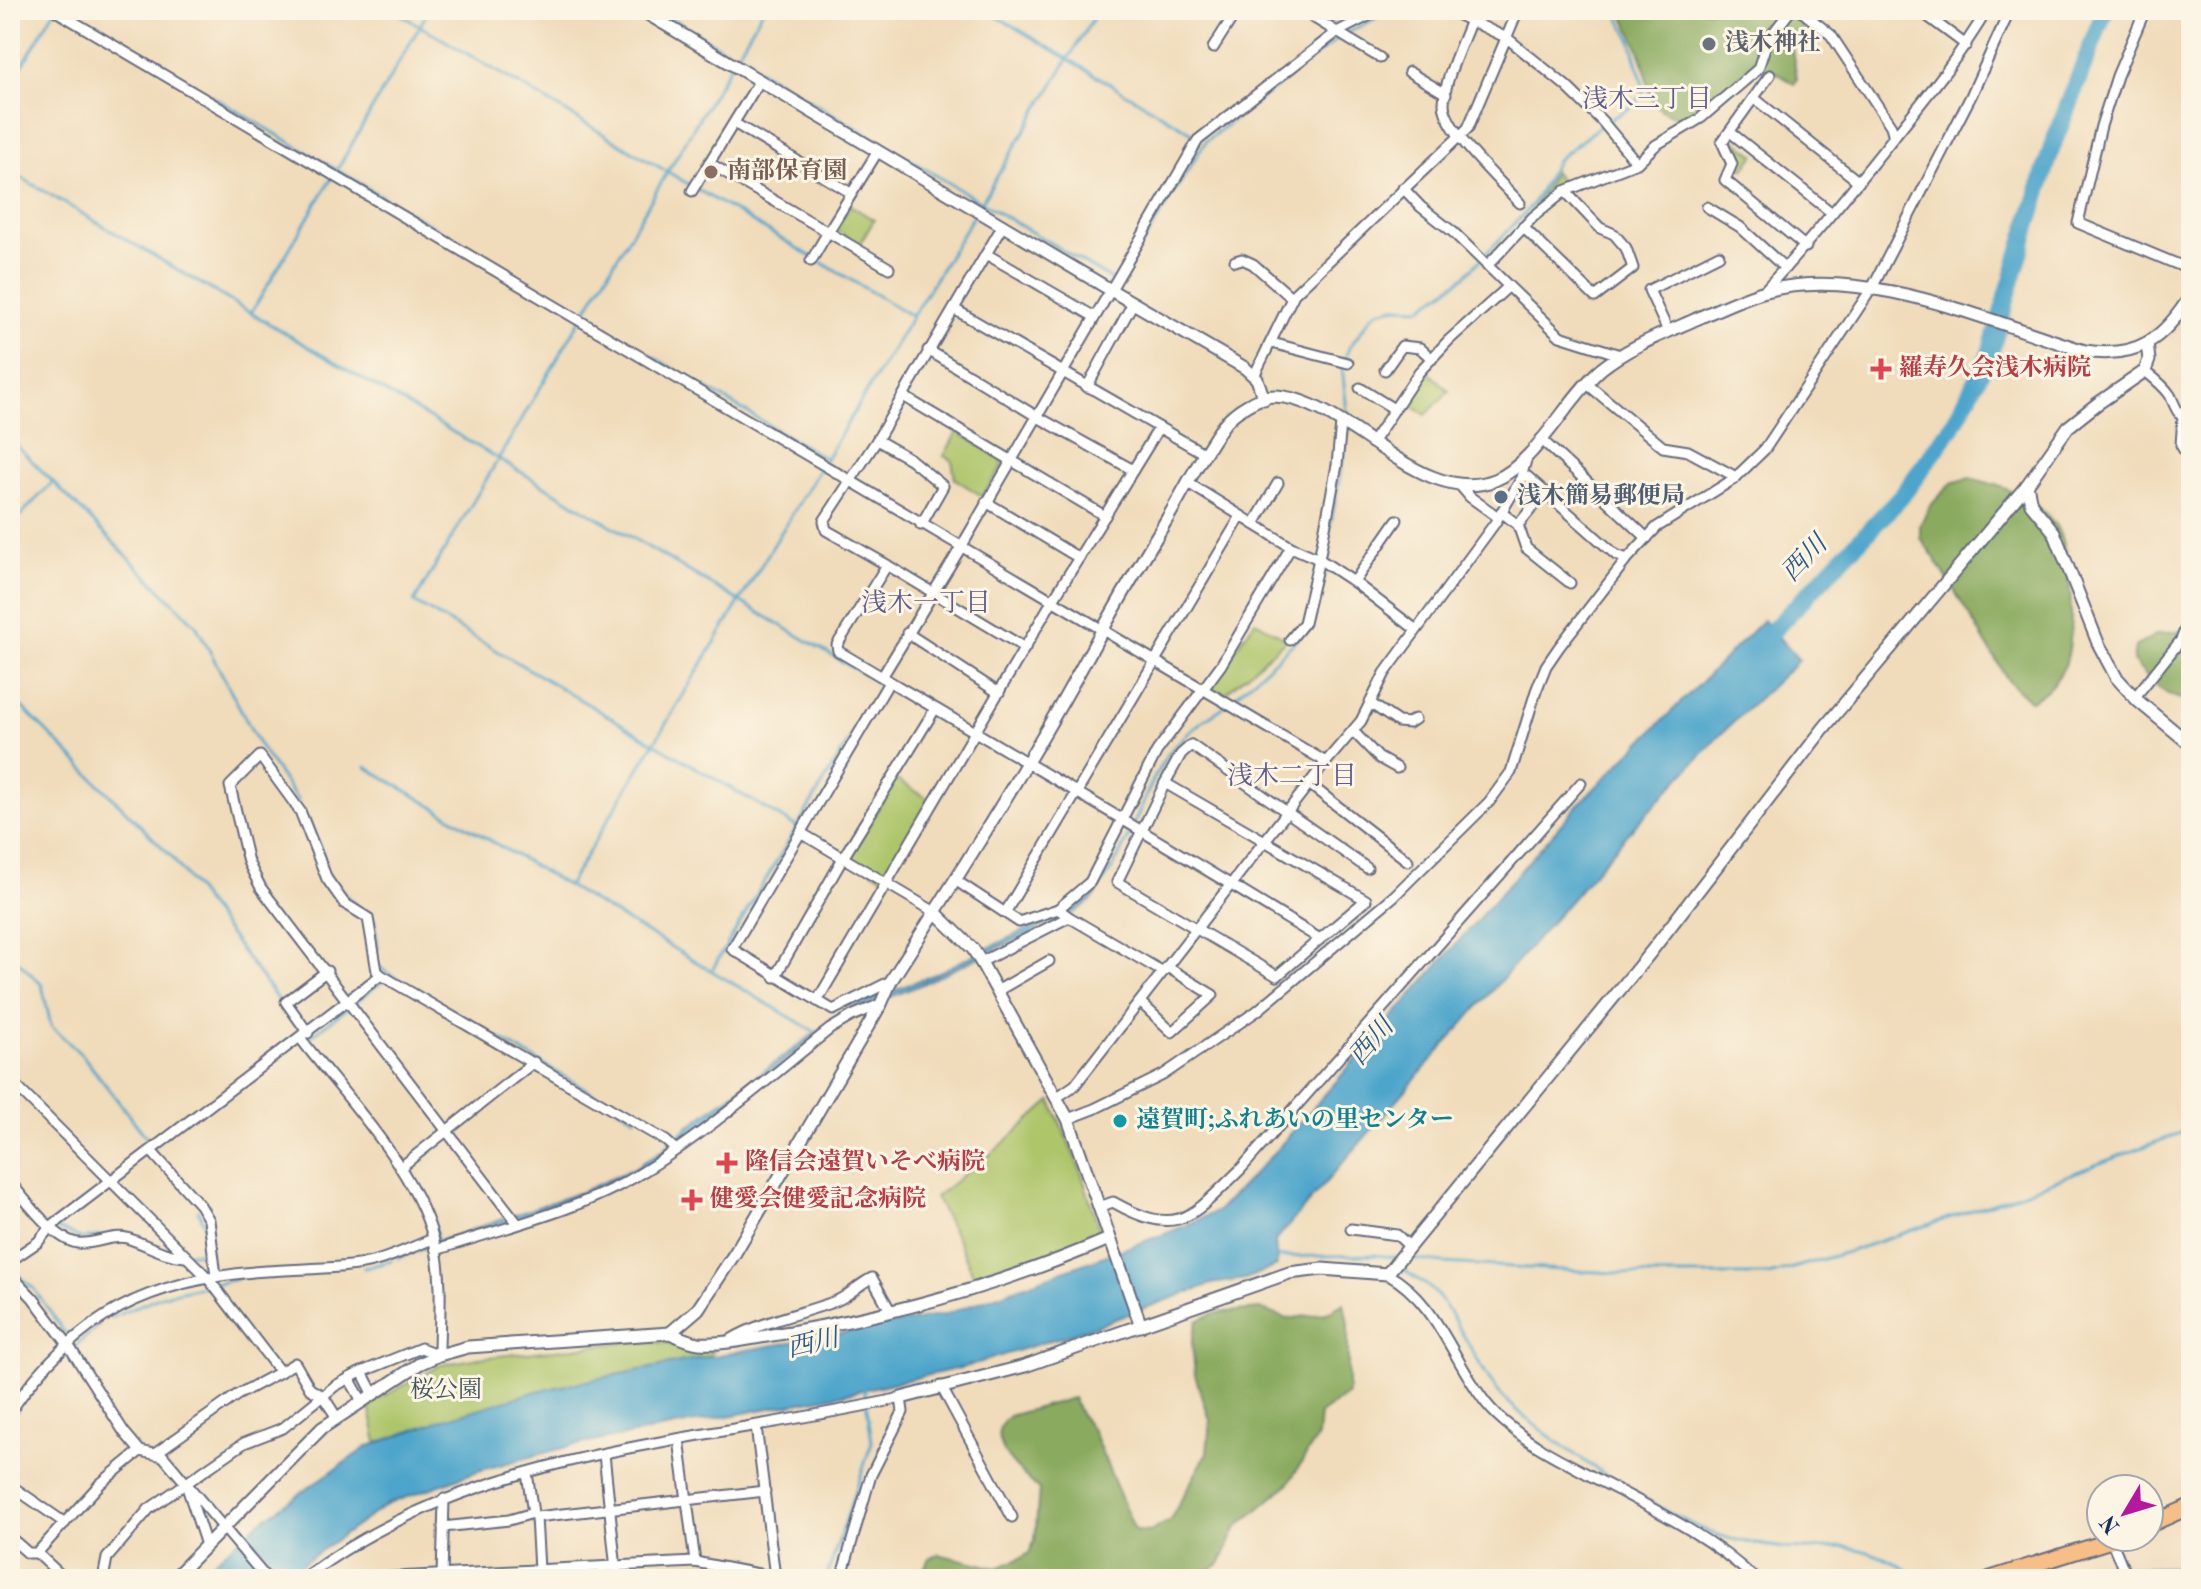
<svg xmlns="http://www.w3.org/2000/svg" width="2201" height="1589" viewBox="0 0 2201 1589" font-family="'Old Standard TT','Noto Serif JP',serif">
<rect width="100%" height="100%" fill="#fcf5e5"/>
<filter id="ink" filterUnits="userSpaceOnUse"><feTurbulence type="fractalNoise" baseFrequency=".0125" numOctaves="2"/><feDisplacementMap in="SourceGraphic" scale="16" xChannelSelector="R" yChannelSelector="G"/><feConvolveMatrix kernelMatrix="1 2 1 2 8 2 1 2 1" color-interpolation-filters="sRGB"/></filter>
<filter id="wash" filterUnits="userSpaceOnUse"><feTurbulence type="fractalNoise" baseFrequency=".006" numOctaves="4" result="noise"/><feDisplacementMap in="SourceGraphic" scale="32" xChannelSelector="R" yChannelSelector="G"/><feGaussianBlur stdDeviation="1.8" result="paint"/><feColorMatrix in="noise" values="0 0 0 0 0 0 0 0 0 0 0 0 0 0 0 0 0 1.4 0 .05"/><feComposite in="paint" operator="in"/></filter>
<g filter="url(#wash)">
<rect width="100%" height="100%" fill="#f0dbba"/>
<g fill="#aec56b" stroke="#647a64" stroke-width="2">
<path d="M1732,137L1755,155L1744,169L1737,165L1728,142Z"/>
<path d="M1554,172L1567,188L1532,212Z"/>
<path d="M850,205L874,220L860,244L836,230Z"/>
<path d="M1427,371L1449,391L1426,415L1406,402Z"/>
<path d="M957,432L1001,459L1003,465L982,496L955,479L952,460L944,456Z"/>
<path d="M1255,621L1287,639L1221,697L1208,690Z"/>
<path d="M895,779L931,800L886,879L850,858Z"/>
<path d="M1051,1101L1081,1172L1101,1235L1039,1261L976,1281L957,1238L935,1197L997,1149Z"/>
<path d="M630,1342L667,1343L713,1351L709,1356L537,1391L377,1443L369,1405L441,1365L479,1358Z"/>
</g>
<g fill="#8aaa5f" stroke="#526c5e" stroke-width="2">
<path d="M1620,10H1793L1801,17L1804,25L1792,49L1797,79L1794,84C1786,79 1775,70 1766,68C1745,65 1706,110 1686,120C1641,108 1653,93 1642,58C1636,41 1629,25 1620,10Z"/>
<path d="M1969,478C2001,485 2033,496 2054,523C2071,545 2077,641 2064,667C2057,681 2044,695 2030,701L2008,680L1936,560L1920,538V525L1930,506L1952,483Z"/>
<path d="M2191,630V701C2164,698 2150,681 2133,661L2135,647L2157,634Z"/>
<path d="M1344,1303L1348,1324V1394L1320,1414L1318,1436L1288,1484L1237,1527L1220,1564L1196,1579H928L923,1571L929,1558L938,1554L997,1568L1021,1558L1029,1553L1035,1540L1039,1489C1021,1473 979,1439 1009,1416L1073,1398L1080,1414L1092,1429L1135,1531L1150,1532L1170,1520L1207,1453L1210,1420L1195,1375L1192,1341L1197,1321L1214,1313L1261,1309L1287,1319L1327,1313Z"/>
</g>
<g fill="#4ea5cb" stroke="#346a94" stroke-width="2">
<path d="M1763,620L1799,660L1720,735L1633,828L1275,1241L1277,1266L1245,1279L1211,1284L1096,1326L965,1367L839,1395L570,1446L478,1471L388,1504L280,1579H193L258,1523L367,1447L438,1421L537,1391L685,1361L944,1315L1170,1232L1218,1211L1272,1155L1576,807Z"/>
<path d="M1098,892L1092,900L1075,912L920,985L861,1009L804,1046L660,1159L637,1174L591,1194L438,1245L436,1242L581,1192L633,1169L664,1149L689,1126L848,1009L935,974L1052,917L1092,893Z"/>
</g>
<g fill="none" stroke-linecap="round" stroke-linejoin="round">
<g stroke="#4ea5cb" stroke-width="3">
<path d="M66,10L826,459"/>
<path d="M393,10L912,316"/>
<path d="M658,10L1112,280"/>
<path d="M763,10L414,602L797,827"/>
<path d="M986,10L1199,137"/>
<path d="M1312,10L1343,28"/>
<path d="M1345,34L1392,10"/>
<path d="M10,87L53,13"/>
<path d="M1607,121C1621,113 1640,105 1644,89L1631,39L1615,10"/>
<path d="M337,170L429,10"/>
<path d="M10,171L882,685"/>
<path d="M1143,243L1206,141L1339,38"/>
<path d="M251,313L333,176"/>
<path d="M1348,420L1342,367L1349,348L1372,316L1378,311L1395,307L1421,308L1465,276L1532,205L1558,159L1601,125"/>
<path d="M10,439L196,625L261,748L298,801"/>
<path d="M824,462L1098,10"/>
<path d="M10,526L53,482"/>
<path d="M1325,554L1348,432"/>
<path d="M1316,593L1322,565"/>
<path d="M10,695L171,856L298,1027"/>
<path d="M366,767L817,1033"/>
<path d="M308,819L323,856"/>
<path d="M568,886L820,468"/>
<path d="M338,888L356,905"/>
<path d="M1094,894C1126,856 1138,806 1162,763C1172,745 1203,719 1221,709L1297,640L1308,623"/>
<path d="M371,917L374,919L378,948"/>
<path d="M10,953L42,985L51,1026L83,1056L154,1147"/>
<path d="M380,967L386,972L635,1118"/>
<path d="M713,968L885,680"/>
<path d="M305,1036L327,1065"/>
<path d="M311,1036L384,980"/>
<path d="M407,1170L433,1218L437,1239"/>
<path d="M198,1210L205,1226L211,1268"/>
<path d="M58,1229L83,1239L100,1236"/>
<path d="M188,1253H208"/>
<path d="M1275,1257L1375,1255L1395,1257"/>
<path d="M398,1258L432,1245"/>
<path d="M1403,1258L1443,1263L1650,1275H1769L1851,1251L2005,1199L2191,1129"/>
<path d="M1399,1264C1409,1277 1425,1281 1436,1294C1461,1324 1474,1360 1498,1391C1531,1432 1677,1526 1728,1538C1750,1543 1777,1548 1800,1549C1814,1550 1828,1547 1843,1547C1869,1549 1899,1563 1921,1579"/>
<path d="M10,1267L34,1289L65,1333"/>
<path d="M364,1268L391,1261"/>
<path d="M111,1318L163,1295L237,1279"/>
<path d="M50,1369L98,1326"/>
<path d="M10,1423L18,1409"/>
<path d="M2127,1568L2191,1567"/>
<path d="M826,1579L872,1442L864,1386"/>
<path d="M2085,1579L2119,1568"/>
</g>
<path stroke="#4ea5cb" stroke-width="18" d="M1756,648L1901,497L1952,427L1989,356L2052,147L2105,10"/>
</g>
</g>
<g filter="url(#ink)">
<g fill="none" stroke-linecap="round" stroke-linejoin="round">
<defs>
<g id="minor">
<path d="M54,10C479,259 900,514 1326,762"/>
<path d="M1301,10L1337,32L1380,10"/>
<path d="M1448,10L1507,38L1566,86L1602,121L1637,163"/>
<path d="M1800,10L1831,35L1891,126L1894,137"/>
<path d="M1919,10L1966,45"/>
<path d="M2145,10L2117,76L2101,126L2078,223L2191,270"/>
<path d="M1471,20C1462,44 1444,80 1444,104C1445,131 1501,182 1520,203"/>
<path d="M1213,48L1237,10"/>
<path d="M1409,72L1446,94"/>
<path d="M1770,75L1722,142L1732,164L1725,180L1806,247"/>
<path d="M760,80L709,163L828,232L878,151"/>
<path d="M1754,98L1859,182"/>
<path d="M734,123L851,193"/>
<path d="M1730,132L1832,213"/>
<path d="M1403,188L1421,207L1453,232L1560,336L1620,355"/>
<path d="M692,191L709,163"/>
<path d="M1707,207L1740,227L1785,268"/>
<path d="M1003,225L877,440L824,521L826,530L887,565L837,645L838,651C999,746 1161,841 1320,939L1277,976L1117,882L1165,783"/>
<path d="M1523,227L1595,297L1633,268L1626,248L1614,234L1600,228L1565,191"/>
<path d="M986,254L1093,316"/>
<path d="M811,261L828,232L889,268"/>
<path d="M1235,261L1242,259L1253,264L1292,298"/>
<path d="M1487,266L1533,217L1565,191L1637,163L1656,145L1701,118L1758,69L1767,41L1791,10"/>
<path d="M1763,292C1809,243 1851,191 1893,138C1926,97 1960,56 1987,10"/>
<path d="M954,309L1205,454"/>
<path d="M1668,331L1649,290L1719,255"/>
<path d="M1272,343L1348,363"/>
<path d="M928,350L1036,416L1133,470"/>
<path d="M1385,370L1402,346L1420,348L1432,359"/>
<path d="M2145,371C2154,378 2164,386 2170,395C2176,407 2177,417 2191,420"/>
<path d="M1254,376L1294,294L1468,128L1518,10"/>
<path d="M1586,383L1663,447L1688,451L1736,477"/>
<path d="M1087,387L1133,303"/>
<path d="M1360,388L1394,409"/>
<path d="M903,396L1105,516"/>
<path d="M2183,417L2181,445L2191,462"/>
<path d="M1541,439L1647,538"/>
<path d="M877,440L910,459L943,486L921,525"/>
<path d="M1372,443L1419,372L1449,340L1508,287"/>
<path d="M1522,475L1528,477L1616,555L1627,559"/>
<path d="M1188,483L1291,547L1319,559L1354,582L1415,629"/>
<path d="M1459,484L1470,497L1498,517"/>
<path d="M986,502L1079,558"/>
<path d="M1501,512L1518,525L1526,548L1570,583"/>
<path d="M1254,524L1278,483"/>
<path d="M1518,525L1545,492"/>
<path d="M887,565L1025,648"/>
<path d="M1354,582L1397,520"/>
<path d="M907,633L999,693"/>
<path d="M1290,640L1304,623L1319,559L1337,465L1341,423"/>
<path d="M882,677L960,549L1198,140L1337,32L1380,58"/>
<path d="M889,682L732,949L833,1010L891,981"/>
<path d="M2135,697L2181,640L2191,614"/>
<path d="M1370,703L1398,722L1409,723L1415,719"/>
<path d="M1353,731L1379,758L1397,768"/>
<path d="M1309,784L1408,861"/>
<path d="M801,833L935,912"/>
<path d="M955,880L1019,922L1058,909"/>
<path d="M1005,913L1241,516"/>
<path d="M1069,917L1163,972"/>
<path d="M1320,939L1366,900L1165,783L1181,754L1191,745L1367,868"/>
<path d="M981,962L1069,917L1058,909L1090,882L1157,751L1221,665L1291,547"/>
<path d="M775,977L843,858L935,709"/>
<path d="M997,991L1049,961"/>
<path d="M817,1001L1051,603L1159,428"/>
<path d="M1140,1002L1172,1032L1213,995L1167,967"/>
<path d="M308,1033L286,1002L327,971"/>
<path d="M10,1080L207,1277L280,1372L295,1363L310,1389L323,1396L337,1418"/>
<path d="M1056,1098L1075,1085L1326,762L1361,721L1385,673L1495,523L1520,481L1527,457"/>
<path d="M1068,1119L1094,1109L1163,1075L1257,1011L1394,896L1489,802L1511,772L1536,691L1546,666L1559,647L1627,559L1657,527L1734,479L1765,449L1872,288L1971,96L2010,10"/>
<path d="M151,1151L200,1205L209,1220L216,1276"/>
<path d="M401,1167L534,1062"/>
<path d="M10,1182C25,1199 55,1241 78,1243C94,1245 113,1234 127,1238C149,1245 161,1255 185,1257"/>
<path d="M1099,1207L1113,1202C1179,1239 1191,1217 1240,1170L1581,783"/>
<path d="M517,1223L261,888L248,862L230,786L260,756L300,811L327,879L344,903L368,918L377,971L381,975L666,1141L676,1150"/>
<path d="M1351,1229L1397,1235L1410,1247"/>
<path d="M436,1250C499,1229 581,1210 636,1176C703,1136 769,1078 830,1029L852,1016L881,1004"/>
<path d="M10,1261L38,1242L50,1227L381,975"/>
<path d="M10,1274L33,1298L67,1343L124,1432L140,1451L163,1456L267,1579"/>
<path d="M1387,1274C1438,1302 1452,1360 1486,1403C1493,1412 1503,1421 1512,1428C1532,1445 1557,1458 1580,1470C1640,1503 1705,1531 1755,1579"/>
<path d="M730,1340C762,1321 801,1314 836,1301C849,1296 859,1284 872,1278L891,1312"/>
<path d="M362,1372L373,1393"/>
<path d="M349,1378L362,1401"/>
<path d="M941,1386L1012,1517"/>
<path d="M10,1412C76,1314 151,1279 266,1271C300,1268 344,1270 376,1261C395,1256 414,1246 433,1239"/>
<path d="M756,1426L775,1577"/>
<path d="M679,1439L695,1562"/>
<path d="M156,1453L237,1395L280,1372"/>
<path d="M604,1454L617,1579"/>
<path d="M527,1473L533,1513L536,1517L539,1569"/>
<path d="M10,1485L65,1523"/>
<path d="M188,1490L206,1545"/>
<path d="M536,1517L765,1491"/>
<path d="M443,1527L509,1520L533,1513"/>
<path d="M2110,1537L2125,1573"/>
<path d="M12,1539L28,1553H37"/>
<path d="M65,1579L37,1553L100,1484L140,1451"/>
<path d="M103,1579L107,1558L149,1509L244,1443L283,1428L335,1386L359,1373L421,1348L439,1355C439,1320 443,1285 436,1250C422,1175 347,1099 301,1039"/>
<path d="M303,1579C473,1448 700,1443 901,1398L903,1412L871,1475L841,1579"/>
<path d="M356,1579L695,1562L785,1579"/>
<path d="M442,1579L444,1499"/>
<path d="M2098,1579L2125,1573L2160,1579"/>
</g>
<g id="tertiary">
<path d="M641,10L1109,289L1245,368L1257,379L1264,399"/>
<path d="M2027,485L2031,504L2054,532L2098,643L2116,677L2138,701L2191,745"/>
<path d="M935,912L973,949L981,962L1068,1119L1141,1326"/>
<path d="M670,1333L698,1309L735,1253L881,1004L891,981C955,881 1019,780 1077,676C1107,621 1138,567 1170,514C1188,483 1204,451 1225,423C1235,411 1258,396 1274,396C1347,398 1419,509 1495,480C1535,464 1567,398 1601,369C1628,347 1663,334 1694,320C1716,310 1739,299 1762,292C1862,263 1989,322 2085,351C2137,359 2164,339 2191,295"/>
<path d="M901,1398L1025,1366L1289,1273L1322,1269L1387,1274L1650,953L1823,729L2027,485L2068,427L2097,404L2145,371L2149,360L2147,344"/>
<path d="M173,1579L322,1428L419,1364L439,1355L468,1347L670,1333C679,1337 689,1342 699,1343C729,1345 761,1336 791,1332C900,1313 1007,1283 1109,1239"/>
</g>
<g id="primary">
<path d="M2149,1525L2191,1506"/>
<path d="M1989,1579L2122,1537"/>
</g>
</defs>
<use href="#minor" stroke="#666b7e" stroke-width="13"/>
<use href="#tertiary" stroke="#666b7e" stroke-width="15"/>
<use href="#primary" stroke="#666b7e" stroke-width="18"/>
<use href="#minor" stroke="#fff" stroke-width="9"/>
<use href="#tertiary" stroke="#fff" stroke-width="11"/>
<use href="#primary" stroke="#f7be88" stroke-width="14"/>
</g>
</g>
<circle fill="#6b7280" stroke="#fcf5e5" stroke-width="3" cx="1709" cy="44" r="8"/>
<circle fill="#8d6e63" stroke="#fcf5e5" stroke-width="3" cx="711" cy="172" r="8"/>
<g fill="#e0444e" stroke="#fcf5e5" stroke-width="3">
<path d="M1877 357h8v8h8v8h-8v8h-8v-8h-8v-8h8z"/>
<path d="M723 1151h8v8h8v8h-8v8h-8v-8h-8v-8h8z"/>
<path d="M688 1188h8v8h8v8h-8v8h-8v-8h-8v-8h8z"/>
</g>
<circle fill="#5c6f8a" stroke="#fcf5e5" stroke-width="3" cx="1501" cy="497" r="8"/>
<circle fill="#0f9aa8" stroke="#fcf5e5" stroke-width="3" cx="1120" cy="1121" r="8"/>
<g text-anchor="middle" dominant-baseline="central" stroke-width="6" stroke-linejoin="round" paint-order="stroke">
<g font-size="24" font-weight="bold" fill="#5b616d" stroke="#fcf5e5" text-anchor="start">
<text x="1725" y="44">浅木神社</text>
</g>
<g font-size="24" font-weight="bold" fill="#785e54" stroke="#fcf5e5" text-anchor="start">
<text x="727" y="172">南部保育園</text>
</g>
<g font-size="24" font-weight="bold" fill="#be3a42" stroke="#fcf5e5" text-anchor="start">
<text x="1899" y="369">羅寿久会浅木病院</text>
<text x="745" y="1163">隆信会遠賀いそべ病院</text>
<text x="710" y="1200">健愛会健愛記念病院</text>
</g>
<g font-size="24" font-weight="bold" fill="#4e5e75" stroke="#fcf5e5" text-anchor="start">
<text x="1517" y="497">浅木簡易郵便局</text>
</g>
<g font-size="24" font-weight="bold" fill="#0d838f" stroke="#fcf5e5" text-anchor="start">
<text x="1136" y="1121">遠賀町;ふれあいの里センター</text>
</g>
<g font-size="24" fill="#405461" stroke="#fcf5e5">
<text x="446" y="1391">桜公園</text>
</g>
<g font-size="26" fill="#5f5c8d" stroke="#fcf5e5">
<text x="1647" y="100">浅木三丁目</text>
<text x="926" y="604">浅木一丁目</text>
<text x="1292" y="777">浅木二丁目</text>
</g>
<g font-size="26" font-style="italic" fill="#2d5884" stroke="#fcf5e5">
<text transform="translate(1805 559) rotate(-46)">西川</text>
<text transform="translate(1372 1042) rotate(-49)">西川</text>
<text transform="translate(813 1344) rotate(-13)">西川</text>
</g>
</g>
<rect width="2201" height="1589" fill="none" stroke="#fcf5e5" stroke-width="40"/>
<g transform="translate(2125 1513) rotate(232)"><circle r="38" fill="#fcf5e5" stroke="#a2a6af" stroke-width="2"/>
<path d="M0-6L14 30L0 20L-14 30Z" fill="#b5179e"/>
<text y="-12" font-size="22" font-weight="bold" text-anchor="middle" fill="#1b2f5e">N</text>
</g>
</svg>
